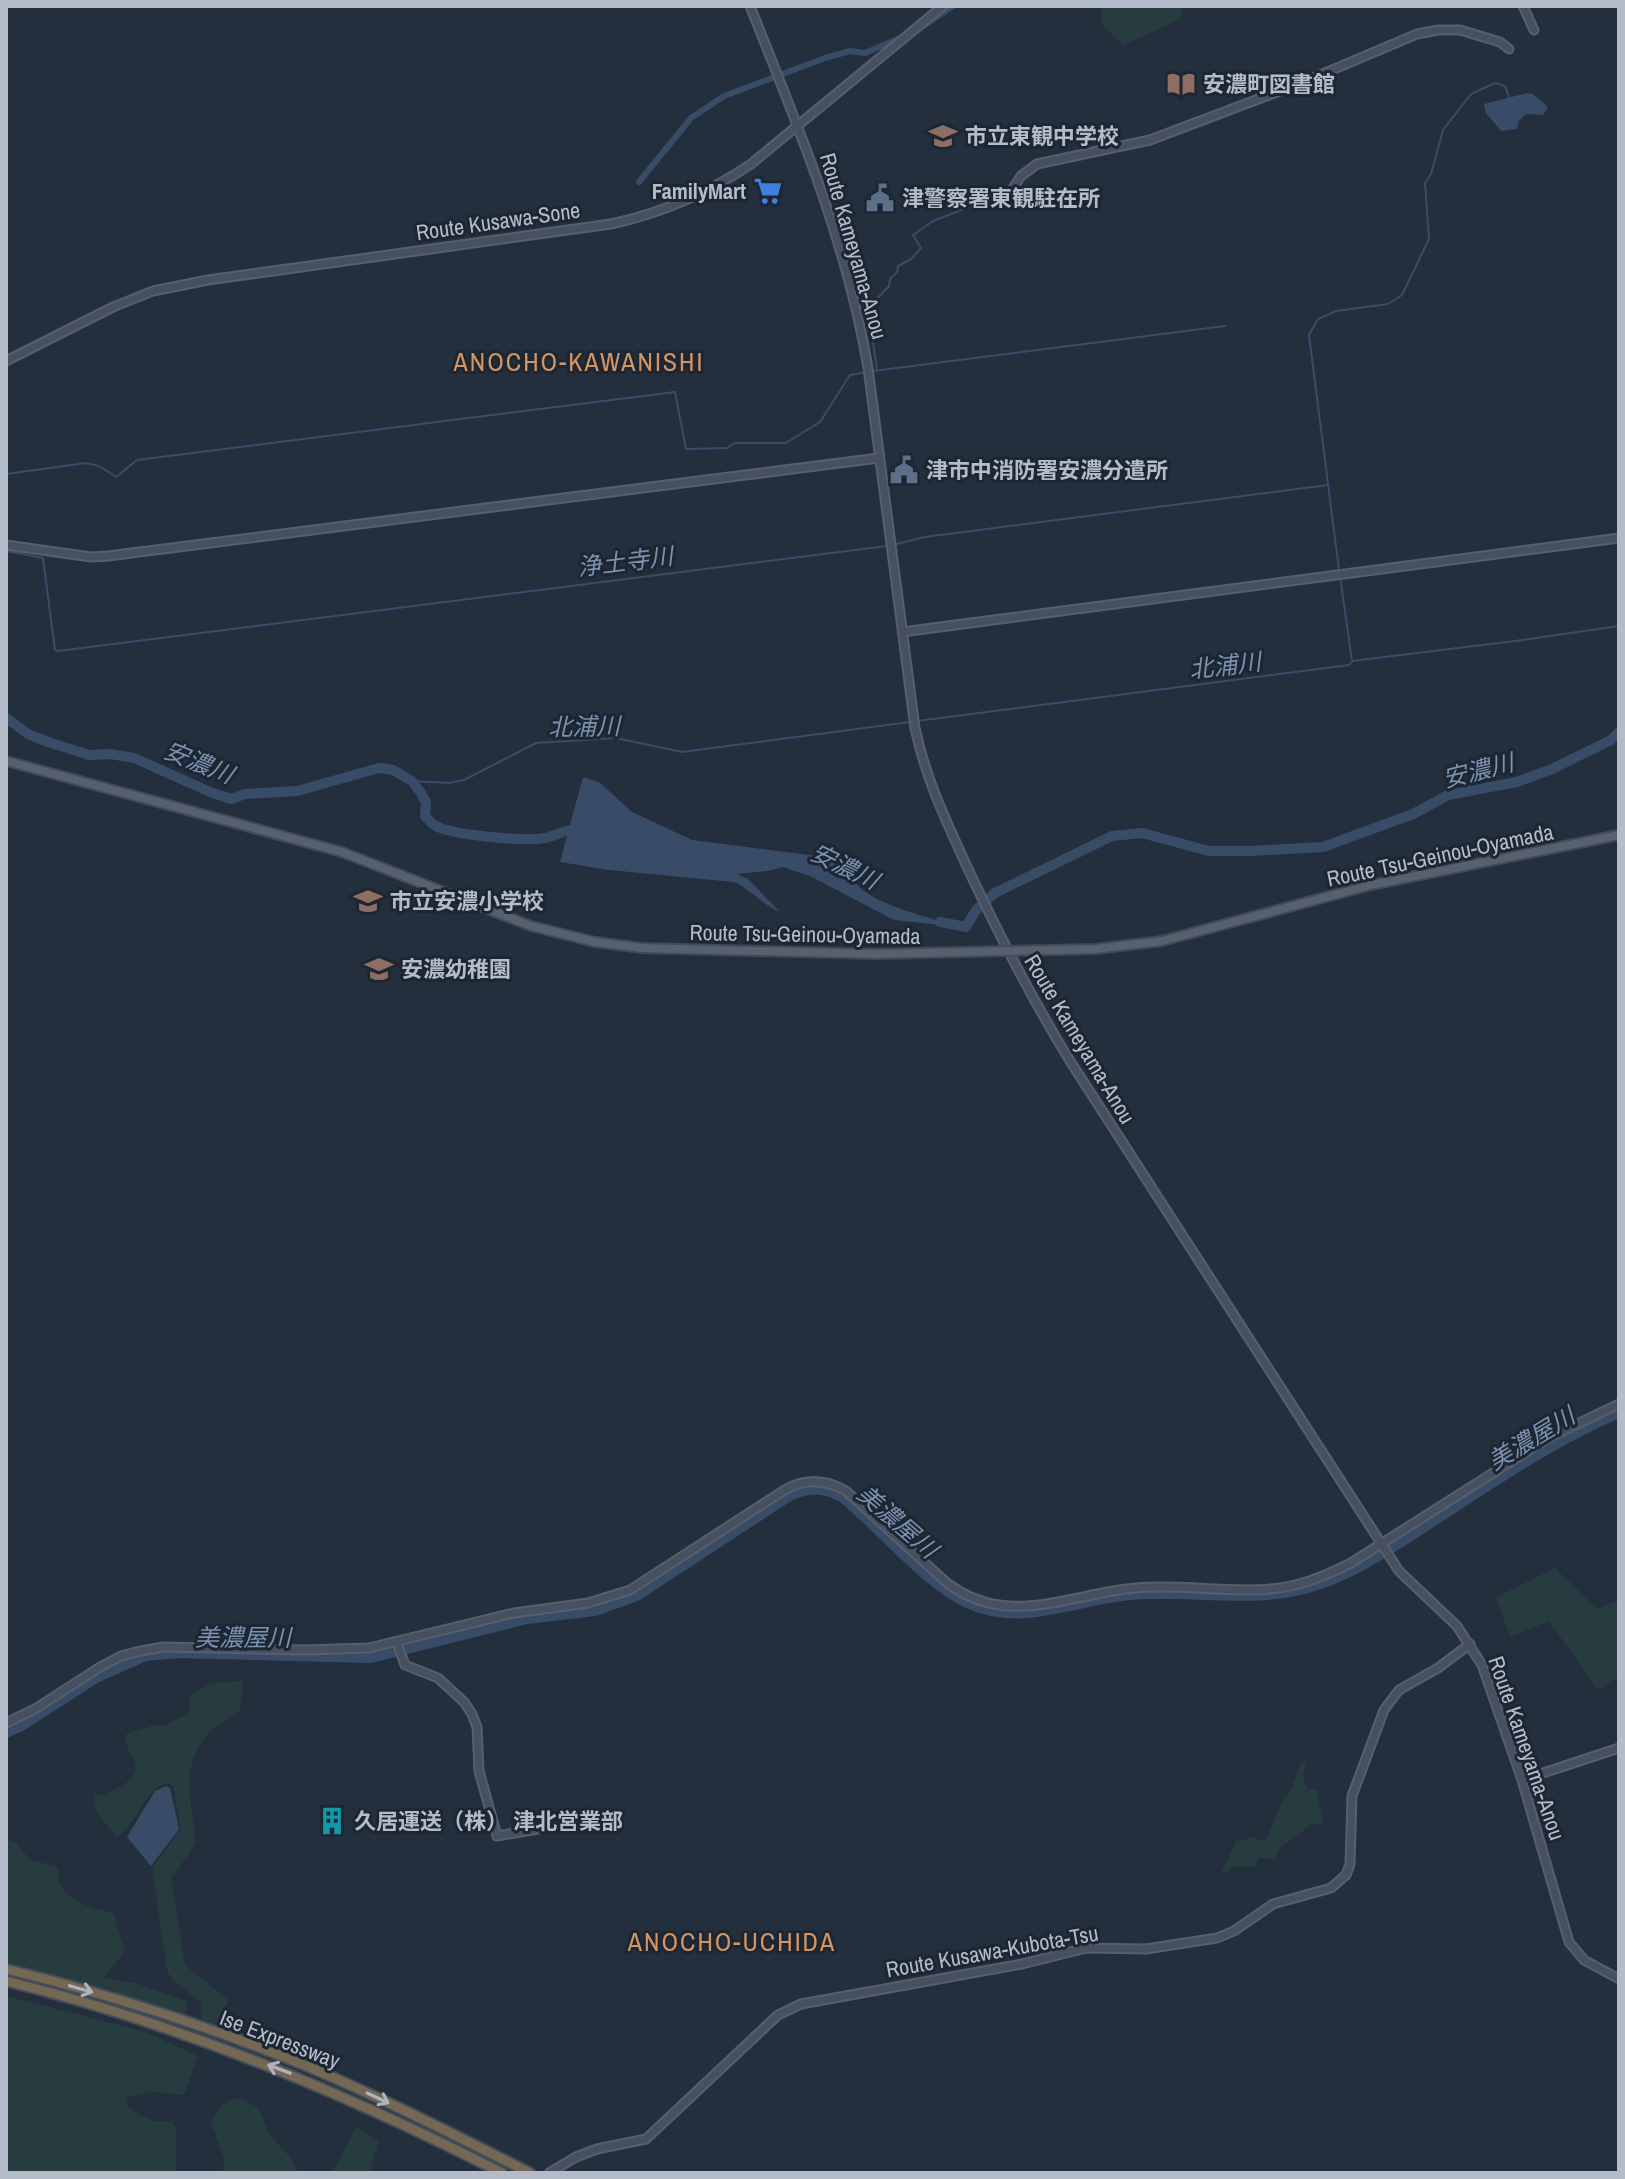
<svg xmlns="http://www.w3.org/2000/svg" width="1625" height="2179" viewBox="0 0 1625 2179" font-family="'Archivo Narrow','Noto Sans JP',sans-serif">
<rect width="100%" height="100%" fill="#242f3e"/>
<g fill="#263c3f">
<path d="M1101,6H1183L1181,19L1123,45L1101,23Z"/>
<path d="M1555,1568L1597,1609L1619,1600V1676L1598,1690L1549,1621L1510,1637L1496,1597Z"/>
<path d="M243,1681L240,1711C176,1746 188,1781 196,1843L171,1879L185,1965L228,2000L222,2026L202,2020L201,2002L173,1980L167,1971L152,1868L181,1829L173,1786L167,1783C142,1791 139,1822 117,1837C105,1823 91,1812 95,1793L101,1796C116,1788 142,1781 134,1760C129,1749 125,1746 126,1734L155,1725L163,1727L190,1712V1695L211,1683Z"/>
<path d="M1302,1761L1307,1762L1303,1777L1308,1789L1316,1790L1324,1822L1319,1825L1313,1823L1279,1849L1275,1860L1259,1858L1254,1867H1232L1227,1874L1222,1871L1237,1839L1246,1841L1249,1836L1265,1842L1285,1796L1289,1794Z"/>
<path d="M6,1839L16,1842L29,1859L57,1867C59,1872 58,1876 59,1880C66,1903 94,1908 113,1913L125,1951L104,1978L139,1984L186,2001V2018L100,1989L6,1964Z"/>
<path d="M6,1996L146,2032L198,2056L184,2095L151,2092L127,2097L126,2105C142,2117 152,2124 171,2121L176,2128V2173H6Z"/>
<path d="M234,2098C269,2106 256,2113 272,2137C282,2151 292,2154 298,2173H222L225,2161L211,2121L220,2106Z"/>
<path d="M356,2127L379,2140L369,2173H332Z"/>
</g>
<g fill="#394c67">
<path d="M1527,93L1533,94L1548,107L1543,115L1526,114L1519,121L1517,129L1501,131L1486,113L1484,104Z"/>
<path d="M583,777L599,782L632,812L692,840L825,857L848,871L882,872L870,876H852C862,904 932,917 959,927L894,920L810,876L783,867L767,871L736,874L748,879L780,912C762,905 751,889 734,882L609,870L560,862Z"/>
<path d="M166,1786L170,1788L179,1829L151,1866L127,1837L155,1791Z"/>
</g>
<g fill="none" stroke-linecap="round" stroke-linejoin="round">
<g stroke="#394c67" stroke-width="2">
<path d="M877,370L868,308L889,286L890,279L897,272L898,266L911,259L921,248L913,235L933,221L982,202L1057,206"/>
<path d="M873,371L1225,326"/>
<path d="M6,474L86,463L99,466L116,477L137,460L675,392L686,449L727,448L735,443H786L820,422L850,375L867,372"/>
<path d="M893,545L924,537L1328,485"/>
<path d="M6,551L43,558L55,650L58,651L887,546"/>
<path d="M1339,570L1309,335L1318,319L1336,311L1388,304L1402,295L1429,239L1425,183L1431,174L1443,130L1471,94L1495,83L1505,86L1509,97"/>
<path d="M1340,576L1352,661"/>
<path d="M917,721L1349,665L1352,661L1515,641L1619,626"/>
<path d="M412,781L449,783L464,780L536,743L616,738L682,752L910,722"/>
</g>
<g stroke="#394c67" stroke-width="6">
<path d="M916,31L953,6"/>
<path d="M639,182L691,118L724,96L825,58L850,51L865,53L902,37"/>
</g>
<g stroke="#394c67" stroke-width="10">
<path d="M6,718L28,734L48,742L89,755L111,754L134,758L210,792L231,799L245,794L297,791L379,768L393,770L412,781L421,793L426,802L425,816C428,819 430,822 434,825C450,835 525,842 545,838C558,835 567,828 581,829"/>
<path d="M940,922L966,927L976,910L995,893L1112,836L1142,833L1209,851H1250L1323,847L1413,814L1448,795L1517,782L1552,769L1611,740L1619,732"/>
<path d="M6,1733L20,1727L96,1678L146,1656L179,1653L371,1658L527,1619L595,1611L637,1596L788,1497C807,1487 823,1487 842,1497C879,1527 926,1584 967,1603C1018,1627 1069,1603 1121,1596C1183,1588 1247,1605 1308,1588C1354,1575 1392,1548 1431,1523C1492,1483 1552,1442 1619,1413"/>
</g>
<defs>
<g id="secondary">
<path d="M750,6C797,124 847,242 868,368L915,728C926,780 947,823 969,871C1000,937 1032,999 1070,1061L1399,1571L1457,1626L1482,1665L1522,1780L1569,1942L1584,1960L1619,1979"/>
<path d="M1523,6L1534,30"/>
<path d="M1006,199L1021,176L1037,164L1150,140L1306,81L1417,34L1438,30H1460L1500,42L1509,49"/>
<path d="M6,361L113,307L153,291L208,280L611,224C662,213 707,194 751,164L943,6"/>
<path d="M6,545L91,557L108,556L879,458"/>
<path d="M902,632L1619,538"/>
<path d="M397,1643L405,1665L438,1678L464,1702L472,1714L477,1727L479,1771L497,1836L550,1827"/>
<path d="M6,1723L35,1709L100,1667L121,1656L136,1652L163,1647L305,1650L369,1648L514,1613L588,1603L630,1590L783,1491C804,1478 825,1479 846,1491L947,1583C966,1597 987,1605 1009,1606C1047,1609 1096,1591 1136,1588C1181,1584 1225,1593 1270,1589C1299,1587 1325,1576 1351,1563L1548,1438L1619,1404"/>
<path d="M1522,1780L1619,1748"/>
<path d="M549,2173L576,2157L597,2149L646,2139L778,2015L801,2004L1022,1964L1086,1948L1146,1949L1217,1938L1234,1931L1273,1904L1331,1888L1346,1875L1350,1864L1352,1796L1384,1710L1399,1690L1438,1668L1470,1644"/>
</g>
<path id="primary" d="M6,761L342,852L531,926L595,942L642,948L876,954L1095,949L1162,941L1371,885L1619,835"/>
<g id="highway">
<path d="M6,1969C109,1994 211,2027 309,2067C384,2099 457,2136 530,2173"/>
<path d="M6,1981C180,2024 343,2092 502,2173"/>
</g>
</defs>
<use href="#secondary" stroke="#565f6c" stroke-width="11"/>
<use href="#primary" stroke="#414a57" stroke-width="12"/>
<use href="#highway" stroke="#434c59" stroke-width="13"/>
<use href="#secondary" stroke="#465061" stroke-width="7"/>
<use href="#primary" stroke="#56606e" stroke-width="8"/>
<use href="#highway" stroke="#746855" stroke-width="9"/>
</g>
<defs><path id="oneway-shaft" d="M-6 0H5M1.5-3L5.5 0L1.5 3" fill="none" stroke-width="1.6" stroke-linecap="round" stroke-linejoin="round" transform="scale(2)"/></defs>
<g stroke="#aeb4bd">
<use href="#oneway-shaft" transform="translate(81 1989) rotate(16)"/>
<use href="#oneway-shaft" transform="translate(279 2069) rotate(-159)"/>
<use href="#oneway-shaft" transform="translate(378 2098) rotate(25)"/>
</g>
<defs>
<symbol id="library-bare" viewBox="-9 -9 18 18"><path d="M-6-4Q-3-5.5-.7-3.5V5Q-3 3-6 4ZM6-4Q3-5.5 .7-3.5V5Q3 3 6 4Z" fill="#8d6e63" stroke="#1d2633" stroke-width="2.5" paint-order="stroke"/></symbol>
<symbol id="school-bare" viewBox="-9 -9 18 18"><path d="M0-5L7-2L0 1L-7-2ZM-4 1L0 2.5L4 1V4Q0 6-4 4Z" fill="#8d6e63" stroke="#1d2633" stroke-width="2.5" paint-order="stroke"/></symbol>
<symbol id="supermarket-bare" viewBox="-9 -9 18 18"><path d="M-6-5.5h2.5l.6 2H6L4.5 2H-2.5L-4.4-4H-6ZM-1.5 3.2a1.3 1.3 0 1 0 .1 0ZM3 3.2a1.3 1.3 0 1 0 .1 0Z" fill="#3f7fe0" stroke="#1d2633" stroke-width="2.5" paint-order="stroke"/></symbol>
<symbol id="civic-bare" viewBox="-9 -9 18 18"><path d="M-.6-6.5H3V-4.5H.6V-3L4-1V1h2V6H-6V1h2V-1L-.6-3ZM-1.2 2.5V6h2.4V2.5Z" fill="#5c6f8a" stroke="#1d2633" stroke-width="2.5" paint-order="stroke"/></symbol>
<symbol id="building-bare" viewBox="-9 -9 18 18"><path d="M-4-6H4V6H1V3H-1V6H-4ZM-2.5-4.3h1.7v1.8h-1.7ZM.8-4.3h1.7v1.8H.8ZM-2.5-1h1.7V.8h-1.7ZM.8-1h1.7V.8H.8Z" fill="#0f9aa8" stroke="#1d2633" stroke-width="2.5" paint-order="stroke"/></symbol>
</defs>
<g fill-rule="evenodd">
<use href="#library-bare" x="1161" y="64" width="40" height="40"/>
<use href="#school-bare" x="923" y="116" width="40" height="40"/>
<use href="#supermarket-bare" x="748" y="171" width="40" height="40"/>
<use href="#civic-bare" x="860" y="178" width="40" height="40"/>
<use href="#civic-bare" x="884" y="450" width="40" height="40"/>
<use href="#school-bare" x="348" y="881" width="40" height="40"/>
<use href="#school-bare" x="359" y="949" width="40" height="40"/>
<use href="#building-bare" x="312" y="1801" width="40" height="40"/>
</g>
<g text-anchor="middle" dominant-baseline="central" stroke-width="6" stroke-linejoin="round" paint-order="stroke">
<g font-size="22" font-weight="bold" fill="#b4bcc9" stroke="#1d2633" text-anchor="start">
<text x="1203" y="84">安濃町図書館</text>
<text x="965" y="136">市立東観中学校</text>
<text x="746" y="191" text-anchor="end">FamilyMart</text>
<text x="902" y="198">津警察署東観駐在所</text>
<text x="926" y="470">津市中消防署安濃分遣所</text>
<text x="390" y="901">市立安濃小学校</text>
<text x="401" y="969">安濃幼稚園</text>
<text x="354" y="1821">久居運送（株） 津北営業部</text>
</g>
<g font-size="22" fill="#b4bcc9" stroke="#1d2633">
<text transform="translate(498 221) rotate(-8)">Route Kusawa-Sone</text>
<text transform="translate(854 246) rotate(74)">Route Kameyama-Anou</text>
<text transform="translate(1440 855) rotate(-12)">Route Tsu-Geinou-Oyamada</text>
<text transform="translate(805 934) rotate(1)">Route Tsu-Geinou-Oyamada</text>
<text transform="translate(1080 1039) rotate(59)">Route Kameyama-Anou</text>
<text transform="translate(1527 1748) rotate(71)">Route Kameyama-Anou</text>
<text transform="translate(992 1951) rotate(-10)">Route Kusawa-Kubota-Tsu</text>
<text transform="translate(280 2039) rotate(21)">Ise Expressway</text>
</g>
<g font-size="24" font-style="italic" fill="#7c92b1" stroke="#1d2633">
<text transform="translate(625 561) rotate(-7)">浄土寺川</text>
<text transform="translate(1225 665) rotate(-7)">北浦川</text>
<text transform="translate(584 726) rotate(-1)">北浦川</text>
<text transform="translate(199 762) rotate(22)">安濃川</text>
<text transform="translate(1478 770) rotate(-14)">安濃川</text>
<text transform="translate(845 866) rotate(26)">安濃川</text>
<text transform="translate(1531 1438) rotate(-31)">美濃屋川</text>
<text transform="translate(898 1521) rotate(41)">美濃屋川</text>
<text x="243" y="1637">美濃屋川</text>
</g>
<g font-size="26" letter-spacing="2" fill="#d59563" stroke="#1d2633">
<text x="579" y="361">ANOCHO-KAWANISHI</text>
<text x="732" y="1941">ANOCHO-UCHIDA</text>
</g>
</g>
<rect width="1625" height="2179" fill="none" stroke="#b4bcc9" stroke-width="16"/>
</svg>
